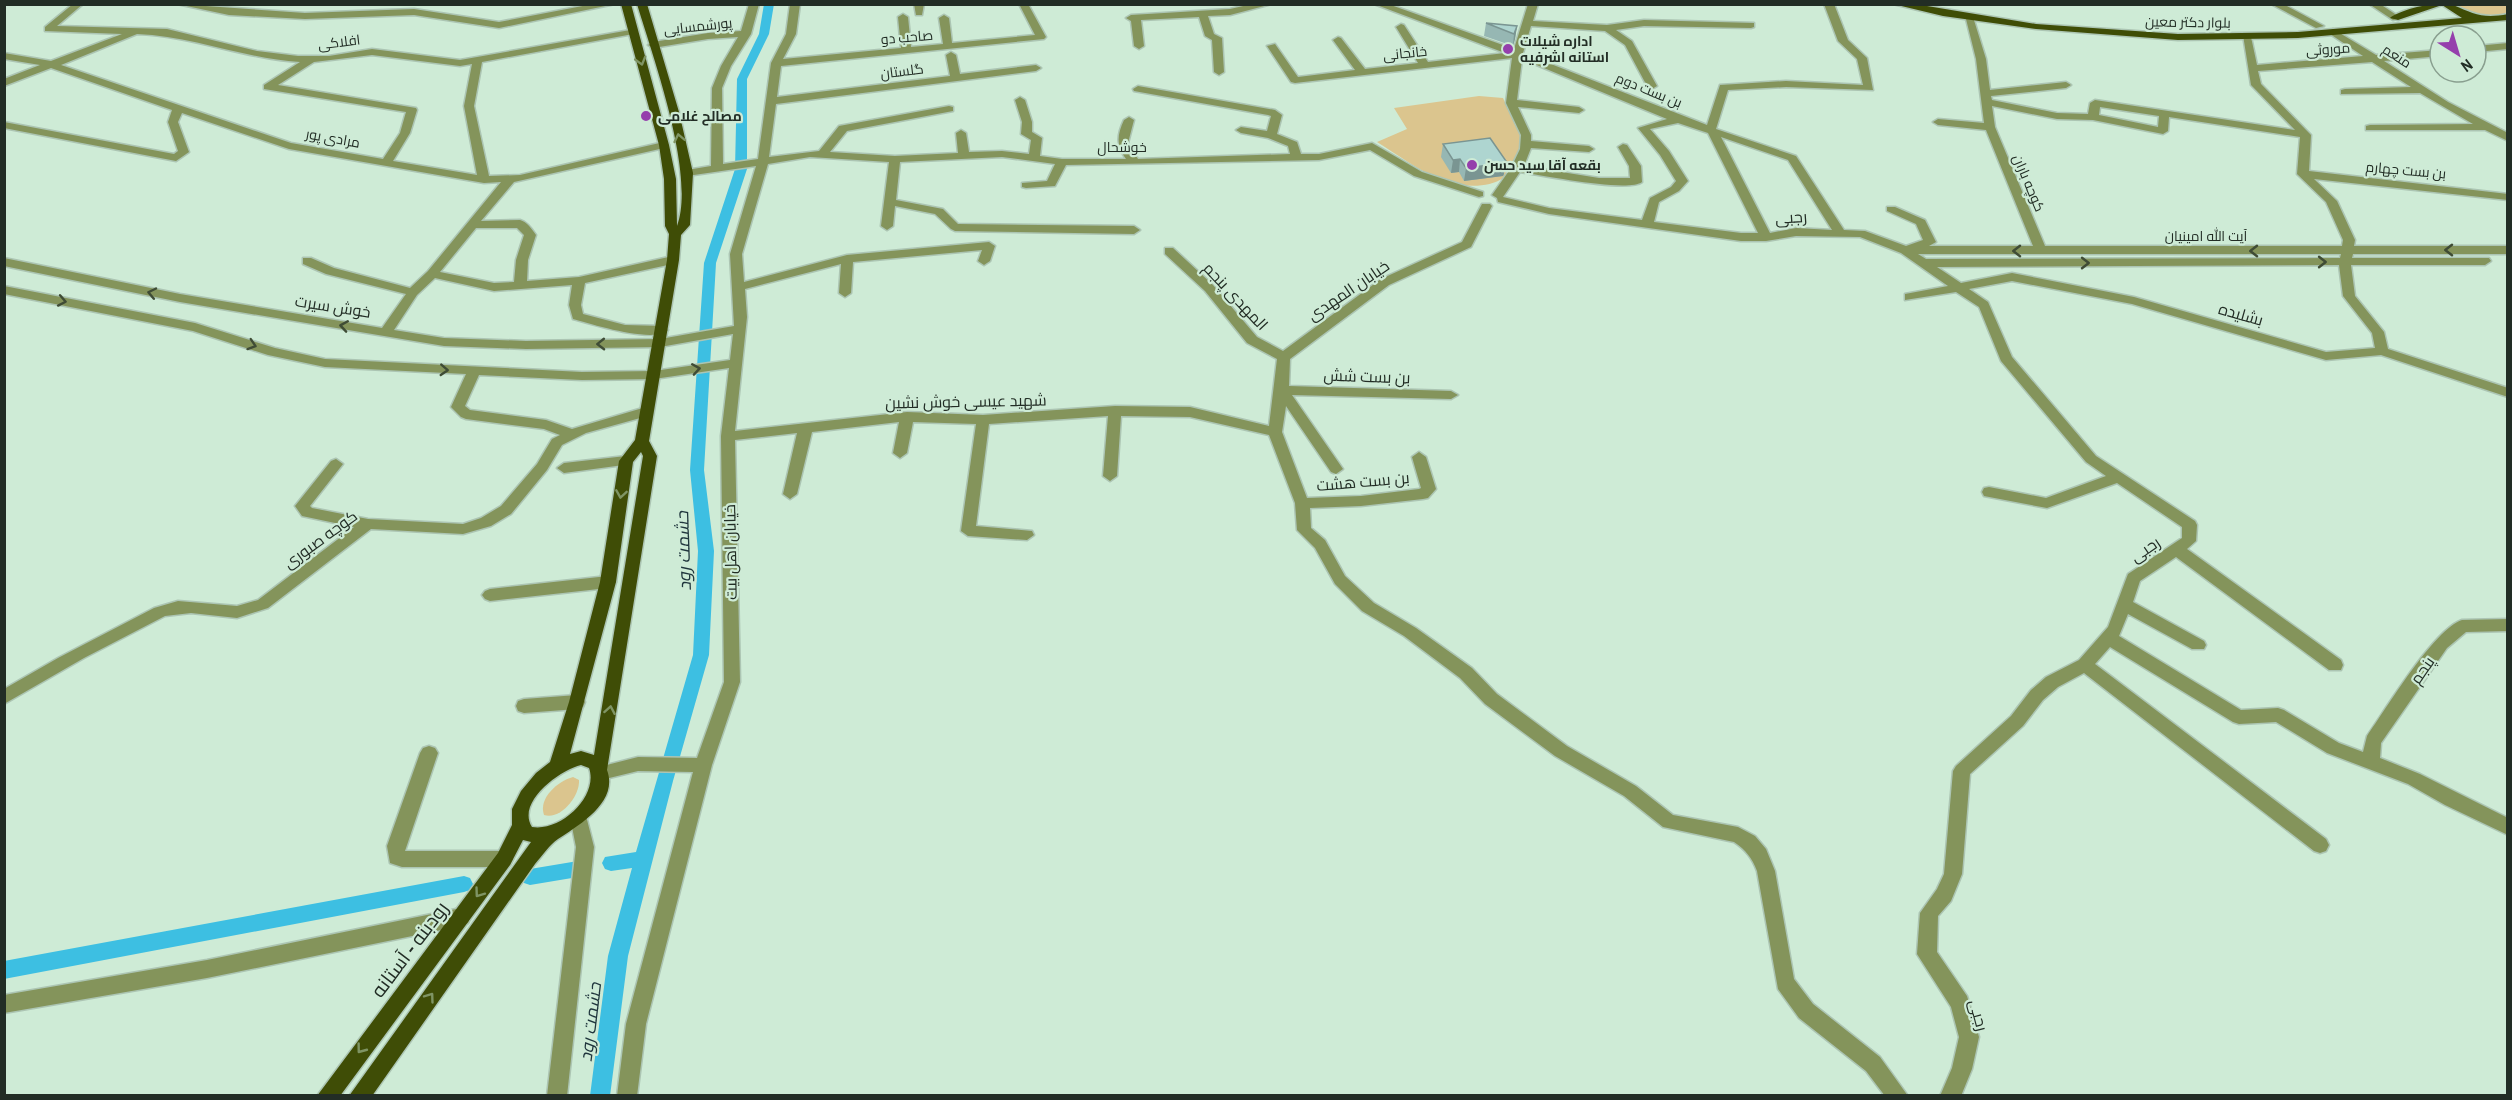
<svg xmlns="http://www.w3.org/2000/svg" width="2512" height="1100" viewBox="0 0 2512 1100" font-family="'Archivo Narrow',Cairo,sans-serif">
<rect width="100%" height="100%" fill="#ceebd6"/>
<g fill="#dbc58e">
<path d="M2450,5H2507V14L2479,16Z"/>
<path d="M1479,96L1503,98C1510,113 1525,134 1521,150C1514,189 1472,191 1442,180C1419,171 1398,155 1377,142L1407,129L1394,108Z"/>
<path d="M573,777L579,780C580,796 561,820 544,815C538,798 558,781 573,777Z"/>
</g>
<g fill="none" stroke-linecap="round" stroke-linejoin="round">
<g fill="#3dbfe2" fill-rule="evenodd">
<path d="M764,4H774L769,34L747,79V169L716,263L704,470L714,551L709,655L673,781L628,956L610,1096H590L608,956L632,868L611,871L605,869L602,863L605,857L636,852L693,655L698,551L690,470L704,263L735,169L737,79L759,34Z"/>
<path d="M578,861L584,863L587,869L584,875L578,877L530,885L524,883L521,877L524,871L530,869Z"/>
<path d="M464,876L470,878L473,884L470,890L464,892L4,979V961Z"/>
</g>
<defs>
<g id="minor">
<path d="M73,4H83L57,26L167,29L257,51L298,56H329L372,49L460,60L636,29L638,31L633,34L482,62L474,106L489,176L520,175L664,142L669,145L664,148L514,182L481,221L520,220C527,222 532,229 536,235L528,260L527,281L579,277L673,256L677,257V263L585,283L581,305L583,314L625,325L662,326L668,330C655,344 591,324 573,319L569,305L572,285L494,291L435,278L417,295L394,330L444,338L526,341L660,339L734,326L730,254L756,166L687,176L681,173L687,170L711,166L712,88L721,66L738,37L708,39L653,48L648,45L653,42L708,33L741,31L749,4H759L751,34L731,66L722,88L723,164L758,159L771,63L786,34L790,4H800L796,34L783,59L901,48L898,17L903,14L908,17L911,47L943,44L939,18L944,15L949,18L952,43L1035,35L1019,4H1028L1046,37L1044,39L781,66L777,97L950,76L946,55L951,52L956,55L960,74L1036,65L1041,68L1036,71L776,104L769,157L819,151L839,126L949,106L953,107V111L847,131L830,152L895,156L958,153L956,133L961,130L966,133L969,152L1002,151L1029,154L1031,140L1021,134L1022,122L1015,100L1020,97L1025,100L1032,122V132L1042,138L1040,156L1062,159H1126C1116,145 1117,135 1124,120L1129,117L1134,120L1128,143L1138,159L1290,154L1288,146L1268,138L1241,133L1236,130L1241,127L1267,131L1271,116L1268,115L1134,91L1133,89L1138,86L1275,110L1282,115L1277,134L1297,142L1301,154H1319L1372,143L1422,172L1483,192V196L1479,197L1414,176L1370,150L1319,160L1066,165L1055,186L1026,188L1022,187V183L1047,181L1055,164L1002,157L900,162L896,200L943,209L958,224L1134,226L1140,230L1134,234L955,231L951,229L935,214L895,206L893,226L887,230L881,226L889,162L810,157L768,164L742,254L744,282L847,255L989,242L995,246L990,261L984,265L978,261L982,250L853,262L851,293L845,297L839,293L841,264L745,289L747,317L735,431L907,412L983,415L1115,406L1190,407L1269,426L1277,359L1247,343L1205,291L1165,254V248H1173L1213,285L1257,337L1283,351L1381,279L1462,242L1482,204H1490L1492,206L1471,247L1389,285L1290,359L1289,386L1451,391L1458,395L1451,399L1292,395L1343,469L1336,474L1331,472L1286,406L1282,432L1307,498L1361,496L1419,489L1421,488L1412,457L1419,452L1426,457L1436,489L1428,498L1423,499L1361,506L1310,508L1311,528L1325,540L1345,576L1374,603L1416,628L1472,668L1497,694L1567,746L1636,786L1673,815L1738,827L1755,836L1766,849L1775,871L1794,979L1813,1004L1880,1057L1908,1096H1885L1866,1071L1799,1018L1778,989L1757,871C1752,858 1746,850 1734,842L1663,827L1624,796L1555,756L1485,704L1460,678L1404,636L1362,611L1335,584L1315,548L1297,530L1295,503L1269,435L1190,417L1121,416L1117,476L1110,481L1103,476L1108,416L989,424L976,526L1032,531L1034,535L1027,540L968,536L961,531L976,424L913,422L907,453L900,458L893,453L899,422L812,432L797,494L790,499L783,494L797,433L735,440L740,682L712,765L646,1024L637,1096H617L626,1024L693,772L638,771L601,780L595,778L592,773L595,768L638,757L697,758L724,682L721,436L729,368L654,379L582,380L479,375L465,406L470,410L546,420L572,429L646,407L653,412L651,415L586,433L562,445L547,470L511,514L491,526L463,534L371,529L268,608L237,618L191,613L165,616L84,658L4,704V689L58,658L154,608L178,601L237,606L258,600L354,527L302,516L295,506L331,461L336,459L343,464L310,506L312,508L368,519L463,524L481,518L501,506L537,464L552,439L560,435L544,429L466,419L461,417L451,407L466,374L325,367L268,355L193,331L4,294V286L195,323L275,348L325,359L582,372L654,371L730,360L733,334L660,347L526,349L444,346L180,302L4,266V258L180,294L382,328L406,294L326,274L303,264V258H311L334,268L410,288L428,271L501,182L484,183L289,149L182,113L178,122L189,152L176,161L4,128V122L174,154L178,151L168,122L172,110L51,68L4,86V79L40,65L4,59V53L51,61L122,34L45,31V27ZM137,34C193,36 245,59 300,62L264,85V89L406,112L400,133L383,159L291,143L61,65ZM372,55L460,66L472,64L464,106L477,175L393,161L410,133L417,110L416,108L278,85L314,62ZM476,228H517L524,235L516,260L514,282L494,283L440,272Z"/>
<path d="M177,4L305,13L414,9L499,22L593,4H615L499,28L414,15L305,19L229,15Z"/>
<path d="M914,4H924L922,15H916Z"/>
<path d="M1252,4H1272L1230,15L1208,16L1214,34L1222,38L1224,72L1219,75L1214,72L1212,40L1205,36L1199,17L1141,20L1144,46L1139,49L1134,46L1131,21L1126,18L1131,15L1230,9Z"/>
<path d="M1374,4H1388L1514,49L1528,4H1538L1533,21L1607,25L1644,20L1754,23V27L1751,28L1644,26L1616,30L1632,41L1657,86L1652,89L1647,86L1625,45L1605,31L1531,26L1523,53L1707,125L1720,85L1786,81L1863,85L1857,59L1838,41L1824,4H1834L1848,40L1867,58L1873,90L1786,87L1728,90L1716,129L1796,156L1844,230L1865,231L1906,246L1923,240L1916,224L1887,211V207H1895L1925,220L1936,242L1929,246H2033L1986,130L1938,125L1933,122L1938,119L1984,123L1976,59L1965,15L1973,17L1986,59L1990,90L2066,82L2071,85L2066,88L1991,96L1992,100L2057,113L2088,114L2090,103L2095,100L2295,130L2251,85L2243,35L2251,37L2257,65L2363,56L2330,34L2328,32L2333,29L2376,55L2440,50V56L2384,61L2448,102L2508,133V141L2485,130H2366V126L2370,125L2473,124L2420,93L2341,94V90L2345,89L2411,87L2372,62L2258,71L2261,84L2311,135L2309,171L2508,194V200L2314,179L2337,201L2355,240L2354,246H2508V254H2353L2352,258H2489L2491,261L2485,265H2351L2355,296L2384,332L2388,349L2508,388V397L2381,355L2326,360L2132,304L2012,281L1969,289L1988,302L2012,357L2096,456L2195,521L2197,525L2196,541L2187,549L2341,660L2343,665L2341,670H2329L2176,557L2140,581L2133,602L2204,641L2206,645L2204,649H2192L2128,614L2119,636L2241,710L2278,708L2284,710L2339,743L2363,752L2367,736C2386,709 2434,629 2462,620L2508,619V631L2466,632L2447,648L2381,743L2380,758L2420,774L2508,818V835L2445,805L2408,784L2327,753L2276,722L2239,724L2233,722L2110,647L2095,664L2326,839L2329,845L2326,851L2320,853L2314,851L2084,673L2058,687L2043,700L2023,726L1970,774L1962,874L1951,901L1938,916L1937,952L1967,996L1979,1037L1972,1069L1961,1096H1940L1952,1068L1959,1037L1951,1007L1917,954L1920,913L1937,889L1944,874L1953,771L1956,766L2011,716L2031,690L2046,677L2079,660L2108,627L2128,574L2182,538V527L2117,483L2047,508L1984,496L1982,492L1984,488L1989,487L2046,498L2106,476L2086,462L2001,361L1979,307L1956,292L1905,300V294L1948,286L1901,253L1860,237L1796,236L1766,241H1741L1549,214L1498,202L1497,198L1492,195L1511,168L1520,149L1521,135L1506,103L1512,58L1295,83L1291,82L1267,46L1275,44L1298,77L1355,70L1333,40L1338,37L1341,38L1365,69L1418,63L1396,27L1401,24L1404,25L1428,62L1505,53ZM1522,59L1667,119L1638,128L1660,155L1676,181L1671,187L1650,198L1642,220L1549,208L1503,197L1520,172C1541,175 1628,193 1642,182L1641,166L1627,145L1623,144L1618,147L1629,166L1630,178H1599L1524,166L1531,148L1589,152L1594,149L1589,146L1531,141V135L1518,107L1579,113L1584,110L1579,107L1517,100ZM1992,106L2057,119L2093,120L2163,134L2168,131L2169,117L2300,137L2297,174L2326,202L2343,240L2342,246H2045L1995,127ZM2100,107L2159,116L2158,127L2099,115ZM1678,123L1708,133L1758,233H1741L1654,222L1659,202L1679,191L1688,181L1669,151L1650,129ZM1721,137L1788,160L1832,230L1796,228L1770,233ZM1918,254H2341L2340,258L1926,259ZM2339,265L2343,296L2372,333L2375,348L2326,352L2134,297L2012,273L1961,283L1937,267Z"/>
<path d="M2271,4H2283L2324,26L2316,28Z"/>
<path d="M2369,4H2380L2401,18L2393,20Z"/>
<path d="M2508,43V49L2476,52V46Z"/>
<path d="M626,456L633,461L631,464L564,473L557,468L564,463Z"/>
<path d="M608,576L613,578L616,582L613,586L608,588L490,601L485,599L482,595L485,591L490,589Z"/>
<path d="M577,695L583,697L585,702L583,707L577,709L524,713L518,711L516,706L518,701L524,699Z"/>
<path d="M429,746L435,748L438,753L405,851H504L510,853L513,859L510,865L504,867H402L390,863L387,846L420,753L423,748Z"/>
<path d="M579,809L585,812L594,847L567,1096H547L576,847L570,817L573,812Z"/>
<path d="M461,908L468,911L470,917L468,923L461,926L207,978L4,1013V995L207,960Z"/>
</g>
<g id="major">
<path d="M621,4H631L669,145L676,179L677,226C696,175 653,57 637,4H647L679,112L693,173L690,225L681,235L679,260L649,441L657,456L607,770C619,802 579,825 558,839C550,844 542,856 535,864L372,1096H349L531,842L523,840L510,865L340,1096H317L498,853L512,825V809L521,791L536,773L550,762L569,702L600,582L619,461L635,440L667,260L669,234L665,226L664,179L659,145ZM641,452L643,456L594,755L581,751L570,754L616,582L633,462ZM581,765L589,768C599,796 561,832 532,827C516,802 560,770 581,765Z"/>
<path d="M1893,4H1915L2036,24L2178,34L2298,32L2462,18L2442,5L2398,20L2390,18C2401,9 2440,0 2453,5C2474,14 2483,19 2508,14V20L2298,38L2178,40L2036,29L1943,16Z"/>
</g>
</defs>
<use href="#minor" stroke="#acc5b3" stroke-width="3"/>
<use href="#major" stroke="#acc5b3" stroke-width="3"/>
<use href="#minor" fill="#84945b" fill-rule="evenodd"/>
<use href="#major" fill="#3f4d06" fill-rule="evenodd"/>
</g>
<g fill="#96b7b3">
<path d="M1486,23L1517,26L1515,39L1513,46L1484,36Z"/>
<path d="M1443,144L1504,174L1503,176L1464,181L1459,172L1451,173L1441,157Z"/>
</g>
<g fill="#7a9592">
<path d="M1517,26L1515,39L1513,46L1514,34Z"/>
<path d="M1460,159L1459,172L1451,173L1453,160Z"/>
<path d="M1506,161L1504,174L1503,176L1464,181L1466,168Z"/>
</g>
<g fill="#aed5d0" stroke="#7a9592" stroke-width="1.5">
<path d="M1486,23L1517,26L1514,34Z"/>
<path d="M1490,138L1506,161L1505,163L1466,168L1460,159L1453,160L1443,144Z"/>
</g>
<defs><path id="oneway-chevron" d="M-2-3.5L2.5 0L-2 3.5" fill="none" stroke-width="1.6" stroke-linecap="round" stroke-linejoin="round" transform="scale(1.5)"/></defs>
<g stroke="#7f9464">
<use href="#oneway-chevron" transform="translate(641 61) rotate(74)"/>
<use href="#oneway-chevron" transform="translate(679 138) rotate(-102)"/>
<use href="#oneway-chevron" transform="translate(621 494) rotate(99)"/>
<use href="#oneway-chevron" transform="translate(610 710) rotate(-80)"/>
<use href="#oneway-chevron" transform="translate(479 893) rotate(126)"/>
<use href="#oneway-chevron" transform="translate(430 997) rotate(-54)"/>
<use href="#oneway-chevron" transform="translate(361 1049) rotate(127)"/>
</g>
<g stroke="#3f4c35">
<use href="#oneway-chevron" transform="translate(2449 250) rotate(180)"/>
<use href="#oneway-chevron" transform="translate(2017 251) rotate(-180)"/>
<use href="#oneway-chevron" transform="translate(2254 251) rotate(-180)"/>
<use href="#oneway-chevron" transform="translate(2322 262)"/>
<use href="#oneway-chevron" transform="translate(2085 263)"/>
<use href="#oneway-chevron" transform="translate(152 293) rotate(-168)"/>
<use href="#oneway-chevron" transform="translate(62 301) rotate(11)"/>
<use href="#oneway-chevron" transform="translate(344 326) rotate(-171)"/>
<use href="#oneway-chevron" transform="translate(601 344) rotate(179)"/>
<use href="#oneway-chevron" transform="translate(252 345) rotate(18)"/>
<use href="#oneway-chevron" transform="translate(696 369) rotate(-9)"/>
<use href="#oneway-chevron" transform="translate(444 370) rotate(3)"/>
</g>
<g fill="#953fac" stroke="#ceebd6" stroke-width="2">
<circle cx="1508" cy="49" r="6"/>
<circle cx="646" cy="116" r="6"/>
<circle cx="1472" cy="165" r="6"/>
</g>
<g text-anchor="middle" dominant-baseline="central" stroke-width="4.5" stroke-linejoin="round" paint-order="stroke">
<g font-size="14" fill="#222d25" stroke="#ceebd6">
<text transform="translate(2188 22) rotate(1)">بلوار دکتر معین</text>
<text transform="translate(698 26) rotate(-6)">پورشمسایی</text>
<text transform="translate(907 37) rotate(-5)">صاحب دو</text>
<text transform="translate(339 42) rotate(-7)">افلاکی</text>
<text transform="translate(2328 49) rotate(-4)">موروثی</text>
<text transform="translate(1405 53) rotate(-6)">خانجانی</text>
<text transform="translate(2397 56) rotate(33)">منعم</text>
<text transform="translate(902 71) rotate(-7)">گلستان</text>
<text transform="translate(1649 90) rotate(22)">بن بست دوم</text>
<text transform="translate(333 138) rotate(10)">مرادی پور</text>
<text x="1122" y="147">خوشحال</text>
<text transform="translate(2406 170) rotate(5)">بن بست چهارم</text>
<text transform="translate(2029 183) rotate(67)">کوچه باران</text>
<text x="2206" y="236">آیت الله امینیان</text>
</g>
<g font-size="14" font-weight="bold" fill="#222d25" stroke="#ceebd6" text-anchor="start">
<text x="1520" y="41">اداره شیلات<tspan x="1520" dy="16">استانه اشرفیه</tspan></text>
<text x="658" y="116">مصالح غلامی</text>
<text x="1484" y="165">بقعه آقا سید حسن</text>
</g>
<g font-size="16" fill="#222d25" stroke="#ceebd6">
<text transform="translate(1791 217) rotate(-4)">رجبی</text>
<text transform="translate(1348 290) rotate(-34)">خيابان المهدی</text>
<text transform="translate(1236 296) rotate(47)">المهدی پنجم</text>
<text transform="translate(333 306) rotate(9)">خوش سیرت</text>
<text transform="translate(2241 314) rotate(16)">بشلیده</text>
<text transform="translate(1367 376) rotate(2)">بن بست شش</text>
<text transform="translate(966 401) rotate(-1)">شهید عیسی خوش نشین</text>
<text transform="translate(1363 481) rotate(-5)">بن بست هشت</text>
<text transform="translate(320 539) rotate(-36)">کوچه صبوری</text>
<text transform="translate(2145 549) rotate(-34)">رجبی</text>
<text transform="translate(730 552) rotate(-91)">خیابان اهل بیت</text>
<text transform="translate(2422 670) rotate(-55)">پنجم‌</text>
<text transform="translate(1979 1015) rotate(75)">رجبی</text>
</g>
<g font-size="18" font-style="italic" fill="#20363d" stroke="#ceebd6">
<text transform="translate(683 551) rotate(-92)">حشمت رود</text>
<text transform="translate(590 1022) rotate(-83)">حشمت رود</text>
</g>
<g font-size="20" fill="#222d25" stroke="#ceebd6">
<text transform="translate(409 949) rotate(-53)">رودبنه - آستانه</text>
</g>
</g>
<rect width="2512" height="1100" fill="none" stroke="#222d25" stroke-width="12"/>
<g transform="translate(2458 54) rotate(143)"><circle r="28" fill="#ceebd6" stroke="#899f8f" stroke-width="1.5"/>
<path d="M0-4.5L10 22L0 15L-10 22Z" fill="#953fac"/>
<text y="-9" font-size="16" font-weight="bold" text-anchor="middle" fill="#222d25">N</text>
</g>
</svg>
